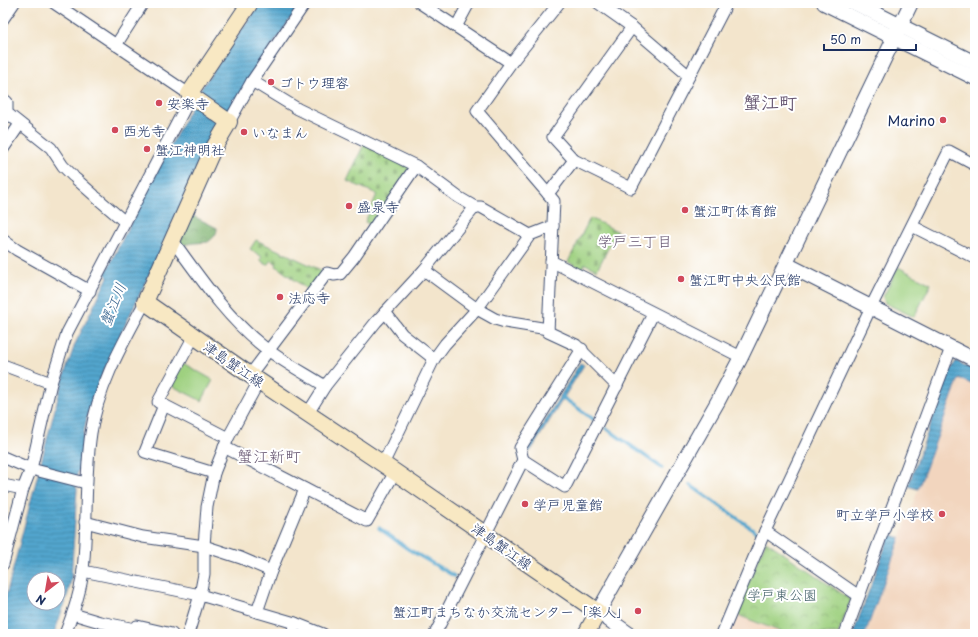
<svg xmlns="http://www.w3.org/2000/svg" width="978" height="637" viewBox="0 0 978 637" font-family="'Playpen Sans','Klee One',sans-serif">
<defs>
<pattern id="forest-crowns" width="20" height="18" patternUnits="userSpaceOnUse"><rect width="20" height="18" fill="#7eb26e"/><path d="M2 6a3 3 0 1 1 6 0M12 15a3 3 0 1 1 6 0" fill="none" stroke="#66915e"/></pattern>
<pattern id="cemetery-stones" width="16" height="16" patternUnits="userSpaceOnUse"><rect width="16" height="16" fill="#9ed07f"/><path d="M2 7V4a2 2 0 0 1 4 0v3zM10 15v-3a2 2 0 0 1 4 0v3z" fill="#80a96b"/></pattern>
<pattern id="park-crowns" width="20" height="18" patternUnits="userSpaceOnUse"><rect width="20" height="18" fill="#9ed07f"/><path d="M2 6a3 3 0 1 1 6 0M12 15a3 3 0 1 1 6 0" fill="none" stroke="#80a96b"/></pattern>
<pattern id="water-rules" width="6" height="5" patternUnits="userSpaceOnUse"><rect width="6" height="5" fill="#52a6ce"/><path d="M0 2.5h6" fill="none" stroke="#4388aa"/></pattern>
</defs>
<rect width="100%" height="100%" fill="#fff"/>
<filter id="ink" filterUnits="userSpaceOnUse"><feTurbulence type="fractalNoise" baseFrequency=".025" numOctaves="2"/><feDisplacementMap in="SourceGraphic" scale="8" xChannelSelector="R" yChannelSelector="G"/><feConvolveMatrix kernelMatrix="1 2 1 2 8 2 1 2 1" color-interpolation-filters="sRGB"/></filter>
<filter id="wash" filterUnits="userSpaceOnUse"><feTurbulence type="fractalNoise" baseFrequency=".012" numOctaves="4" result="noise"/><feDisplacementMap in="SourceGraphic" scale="16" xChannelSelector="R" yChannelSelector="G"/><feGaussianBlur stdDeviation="0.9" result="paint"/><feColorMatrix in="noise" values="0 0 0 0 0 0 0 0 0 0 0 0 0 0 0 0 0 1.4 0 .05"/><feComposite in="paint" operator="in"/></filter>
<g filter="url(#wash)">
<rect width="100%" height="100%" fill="#f3e5cc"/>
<g fill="#f2d5be">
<path d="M959,378L975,386V634H865Z"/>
<path d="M735,614L787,634H727Z"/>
</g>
<g fill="#9ed07f" stroke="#5c806e">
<path d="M898,267L931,284L914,317L885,303L883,297Z"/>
<path d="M183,363L213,380L202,401L170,385Z"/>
</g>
<path fill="url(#forest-crowns)" stroke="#4c7066" d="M191,215L217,228C217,235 213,238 208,242L195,243L182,245L179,243Z"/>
<g fill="url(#cemetery-stones)" stroke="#5c806e">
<path d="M364,144L410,167L371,225L365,222L377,194L347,181Z"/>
<path d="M590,218L617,231L597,270L585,264L582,269L568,262Z"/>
<path d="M256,240L323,271L309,291L276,266L277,264L271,260L267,265L260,260L262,257L250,249Z"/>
</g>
<path fill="url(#park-crowns)" stroke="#5c806e" d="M766,541L851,600L838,634H787L735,614Z"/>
<g fill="url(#water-rules)" stroke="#366a96" fill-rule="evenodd">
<path d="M260,3H301L230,110L227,112L117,342C105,369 91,397 85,426C82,440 82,455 81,470H78L75,484L77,489L71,580L68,593L54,634H3V607L56,405L64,376L75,344L108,277L105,274L148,188L200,90ZM34,579H58V603H34Z"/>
<path d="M956,361L975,371V386L959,378L918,489L908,486L949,373Z"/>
<path d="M580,363L584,365L530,452L527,450Z"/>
<path d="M890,534L900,538L865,634H853Z"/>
</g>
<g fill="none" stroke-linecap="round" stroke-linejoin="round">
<g stroke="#52a6ce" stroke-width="3.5">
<path d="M562,397L593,419"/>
<path d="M606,428L662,468"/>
<path d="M690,485L757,532"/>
<path d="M379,528L408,549L454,576"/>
</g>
</g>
</g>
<g filter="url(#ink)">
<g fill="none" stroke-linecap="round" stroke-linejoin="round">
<defs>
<g id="minor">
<path d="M420,3L511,63"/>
<path d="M559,3L511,63L477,111L554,201L548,332L576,345L617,386"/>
<path d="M598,3L632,27L689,76"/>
<path d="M3,19L14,3"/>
<path d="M456,27L469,3"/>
<path d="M632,27L553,137L574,160L631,188L727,3"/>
<path d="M116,45L143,3"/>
<path d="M252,81L298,109L416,166L458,197L475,207H481L530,235"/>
<path d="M3,99L7,102V113L51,148L63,166L73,176"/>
<path d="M229,122L252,81L305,3"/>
<path d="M3,149L20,124"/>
<path d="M76,179L94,195"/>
<path d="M548,194L574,160"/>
<path d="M97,198L125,222"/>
<path d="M912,226L975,258"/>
<path d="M3,240L17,250L90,291"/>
<path d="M173,241C199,276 224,314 259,343C279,360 303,372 325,386"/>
<path d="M551,261L741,357"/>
<path d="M424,270L477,309L495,319L505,322L548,329"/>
<path d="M385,312L402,334L434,359"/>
<path d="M194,336L158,402L228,438"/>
<path d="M3,365L51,383"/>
<path d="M250,375L327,273L334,275L340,274L354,257L416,166"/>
<path d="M164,405L145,452L214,473"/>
<path d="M308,413L325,386L376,322L424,270L475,207"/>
<path d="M224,447L367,521L395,472"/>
<path d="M3,457L31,469L86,483"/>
<path d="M523,460L565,487L653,314"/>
<path d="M383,464L434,359L445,344L477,309L530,235L553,226"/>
<path d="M3,485L23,489"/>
<path d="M85,522L143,537L204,546L241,558L271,571"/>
<path d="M765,531L859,596"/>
<path d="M3,564L23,489L31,469L51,383L67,333L187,104L189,94L54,3"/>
<path d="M83,571L200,595L295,623L323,634"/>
<path d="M257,612L271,571L305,489"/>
<path d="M73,614L100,622L135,629L137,626L172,634"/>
<path d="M65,634C73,614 81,592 83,570C88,524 84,479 91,433C98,386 123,343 145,302"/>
<path d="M188,634L200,595L204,574V546L207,507L214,473L228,438L259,381"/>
<path d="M292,634L295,623"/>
<path d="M435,634L523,460L520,448L582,349"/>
<path d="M722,634L765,531L871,307L949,151L975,165"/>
<path d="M845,634L951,348"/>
</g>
<g id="tertiary">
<path d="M824,3L975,78"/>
<path d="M855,3L975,63"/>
<path d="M786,264L975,360"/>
<path d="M629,634L598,612L718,401L741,357L911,3"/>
</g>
<path id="secondary" d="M250,3L189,94L229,122L213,149L145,302L250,375L395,472L598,612L586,634"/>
</defs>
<use href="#minor" stroke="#3b4a6e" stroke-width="13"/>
<use href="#tertiary" stroke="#3b4a6e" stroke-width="16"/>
<use href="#secondary" stroke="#3b4a6e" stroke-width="18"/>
<use href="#minor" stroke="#fff" stroke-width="11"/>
<use href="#tertiary" stroke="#fff" stroke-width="14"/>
<use href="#secondary" stroke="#f8e8c3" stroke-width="16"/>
</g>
</g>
<g fill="#d1495b" stroke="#fff" stroke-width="1.5">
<circle cx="271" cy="82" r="4"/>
<circle cx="159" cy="103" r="4"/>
<circle cx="943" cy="120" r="4"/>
<circle cx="115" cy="130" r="4"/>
<circle cx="244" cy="132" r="4"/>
<circle cx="147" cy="149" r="4"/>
<circle cx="349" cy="206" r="4"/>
<circle cx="685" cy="210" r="4"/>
<circle cx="681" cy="279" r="4"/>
<circle cx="280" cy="297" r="4"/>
<circle cx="525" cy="504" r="4"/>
<circle cx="942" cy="514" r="4"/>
<circle cx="638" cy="611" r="4"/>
</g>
<g text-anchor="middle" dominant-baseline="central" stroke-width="4" stroke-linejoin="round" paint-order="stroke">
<g font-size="14" fill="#1b2f5e" stroke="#fff" text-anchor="start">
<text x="279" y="82">ゴトウ理容</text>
<text x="167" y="103">安楽寺</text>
<text x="935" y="120" text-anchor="end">Marino</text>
<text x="123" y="130">西光寺</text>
<text x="252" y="132">いなまん</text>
<text x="155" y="149">蟹江神明社</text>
<text x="357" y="206">盛泉寺</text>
<text x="693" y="210">蟹江町体育館</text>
<text x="689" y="279">蟹江町中央公民館</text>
<text x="288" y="297">法応寺</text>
<text x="533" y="504">学戸児童館</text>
<text x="934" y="514" text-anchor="end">町立学戸小学校</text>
<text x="630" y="611" text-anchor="end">蟹江町まちなか交流センター「楽人」</text>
</g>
<g font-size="14" fill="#1b2f5e" stroke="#fff">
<text transform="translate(234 364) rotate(34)">津島蟹江線</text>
<text transform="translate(502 546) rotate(35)">津島蟹江線</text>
</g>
<g font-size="14" fill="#425f68" stroke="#fff">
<text x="782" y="594">学戸東公園</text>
</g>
<g font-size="15" fill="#685873" stroke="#fff">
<text x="635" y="240">学戸三丁目</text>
</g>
<g font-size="15" font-style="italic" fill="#315f8b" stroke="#fff">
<text transform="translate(112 304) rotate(-68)">蟹江川</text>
</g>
<g font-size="16" fill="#685873" stroke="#fff">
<text x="269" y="455">蟹江新町</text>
</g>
<g font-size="18" font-weight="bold" fill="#685873" stroke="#fff">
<text x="770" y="101">蟹江町</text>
</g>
</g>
<rect width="978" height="637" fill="none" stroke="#fff" stroke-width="16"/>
<g transform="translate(46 591) rotate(211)"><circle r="19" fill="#ffffff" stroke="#a4acbf"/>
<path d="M0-3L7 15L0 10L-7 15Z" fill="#d1495b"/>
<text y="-6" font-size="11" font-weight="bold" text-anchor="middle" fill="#1b2f5e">N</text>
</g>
<path d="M824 44v6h92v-6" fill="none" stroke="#1b2f5e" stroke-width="2"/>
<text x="830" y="44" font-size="12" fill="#1b2f5e" stroke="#ffffff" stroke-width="3" paint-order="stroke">50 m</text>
</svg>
